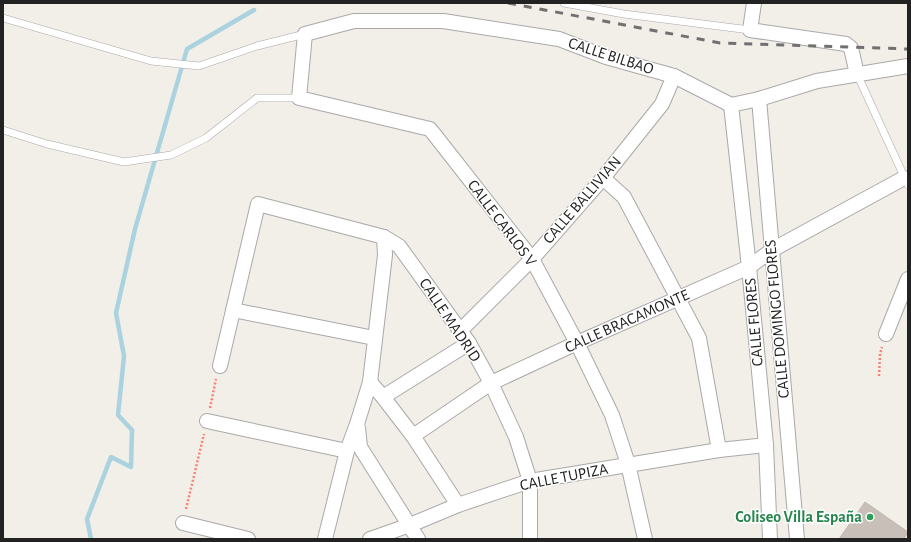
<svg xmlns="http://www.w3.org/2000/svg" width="911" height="542" viewBox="0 0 911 542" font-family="'Alegreya Sans',sans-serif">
<rect width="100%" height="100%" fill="#f2efe9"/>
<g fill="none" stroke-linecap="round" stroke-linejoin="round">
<path stroke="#aad3df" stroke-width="4.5" d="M91,539L87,519L111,457L131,467L132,430L118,415L124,356L116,313L135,229L187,49L254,10"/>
</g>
<path fill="#c7bfb8" stroke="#c4b6ab" d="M865,502L908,532L904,539H839Z"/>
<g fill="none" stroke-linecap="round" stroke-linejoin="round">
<defs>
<g id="service">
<path d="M564,3L624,14L750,30"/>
<path d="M3,18L151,61L199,66L257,46L305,34"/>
<path d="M857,74L908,185"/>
<path d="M3,130L47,144L124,162L171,155L206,138L257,98H299"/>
</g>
<g id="minor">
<path d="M754,3L750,30L846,44L851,48L857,74"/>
<path d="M759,99L797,539"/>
<path d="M731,105L749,267L766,445L770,539"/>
<path d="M603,178L624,197L699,338L719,450"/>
<path d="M233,310L374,338"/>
<path d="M460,331L532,259L603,178L662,104L674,76"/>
<path d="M886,334L908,279"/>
<path d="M220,366L258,204L384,237L399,246L469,343L491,383L516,437L530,481V539"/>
<path d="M370,382L383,397L413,436L491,383L577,343L749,267L772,250L904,178"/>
<path d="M383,397L469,343"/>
<path d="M207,421L347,451"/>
<path d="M358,428L360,447L418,539"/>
<path d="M413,436L458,505"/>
<path d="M183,523L248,539"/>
<path d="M325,539L347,451L357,424L370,382L385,255L384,237"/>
<path d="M370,539L410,525L458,505L530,481L719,450L766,445"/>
<path d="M645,539L628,464L612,415L577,343L532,259L430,129L299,98L305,34L354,21H443L559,39L606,57L674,76L731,105L759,99L817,81L908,66"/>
</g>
</defs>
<use href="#service" stroke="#a9a9a9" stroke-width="8"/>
<use href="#minor" stroke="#a9a9a9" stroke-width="16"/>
<g stroke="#fa8072" stroke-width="2.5" stroke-dasharray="2 2" stroke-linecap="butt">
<path d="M879,376L880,354L882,347"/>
<path d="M210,408L216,379"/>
<path d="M186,509L204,434"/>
</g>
<use href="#service" stroke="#fff" stroke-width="7"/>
<use href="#minor" stroke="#fff" stroke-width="14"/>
<path stroke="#707070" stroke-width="3" stroke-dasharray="8 8" stroke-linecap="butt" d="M508,3L720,43L908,49"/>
</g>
<circle fill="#2e9e5b" stroke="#fff" stroke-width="1.5" cx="870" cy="517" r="4"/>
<g text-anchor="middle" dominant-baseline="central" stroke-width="3" stroke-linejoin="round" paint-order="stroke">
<g font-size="16" fill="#222" stroke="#fff">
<text transform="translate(611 56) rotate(18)">CALLE BILBAO</text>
<text transform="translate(582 200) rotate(-49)">CALLE BALLIVIAN</text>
<text transform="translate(502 223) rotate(53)">CALLE CARLOS V</text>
<text transform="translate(777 319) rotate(-95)">CALLE DOMINGO FLORES</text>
<text transform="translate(450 320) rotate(56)">CALLE MADRID</text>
<text transform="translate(627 321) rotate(-24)">CALLE BRACAMONTE</text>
<text transform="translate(754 322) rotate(-95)">CALLE FLORES</text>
<text transform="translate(564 477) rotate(-11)">CALLE TUPIZA</text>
</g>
<g font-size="16" font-weight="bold" fill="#27864d" stroke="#fff" text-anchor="end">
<text x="862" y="517">Coliseo Villa España</text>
</g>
</g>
<rect width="911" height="542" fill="none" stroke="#222222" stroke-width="8"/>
</svg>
